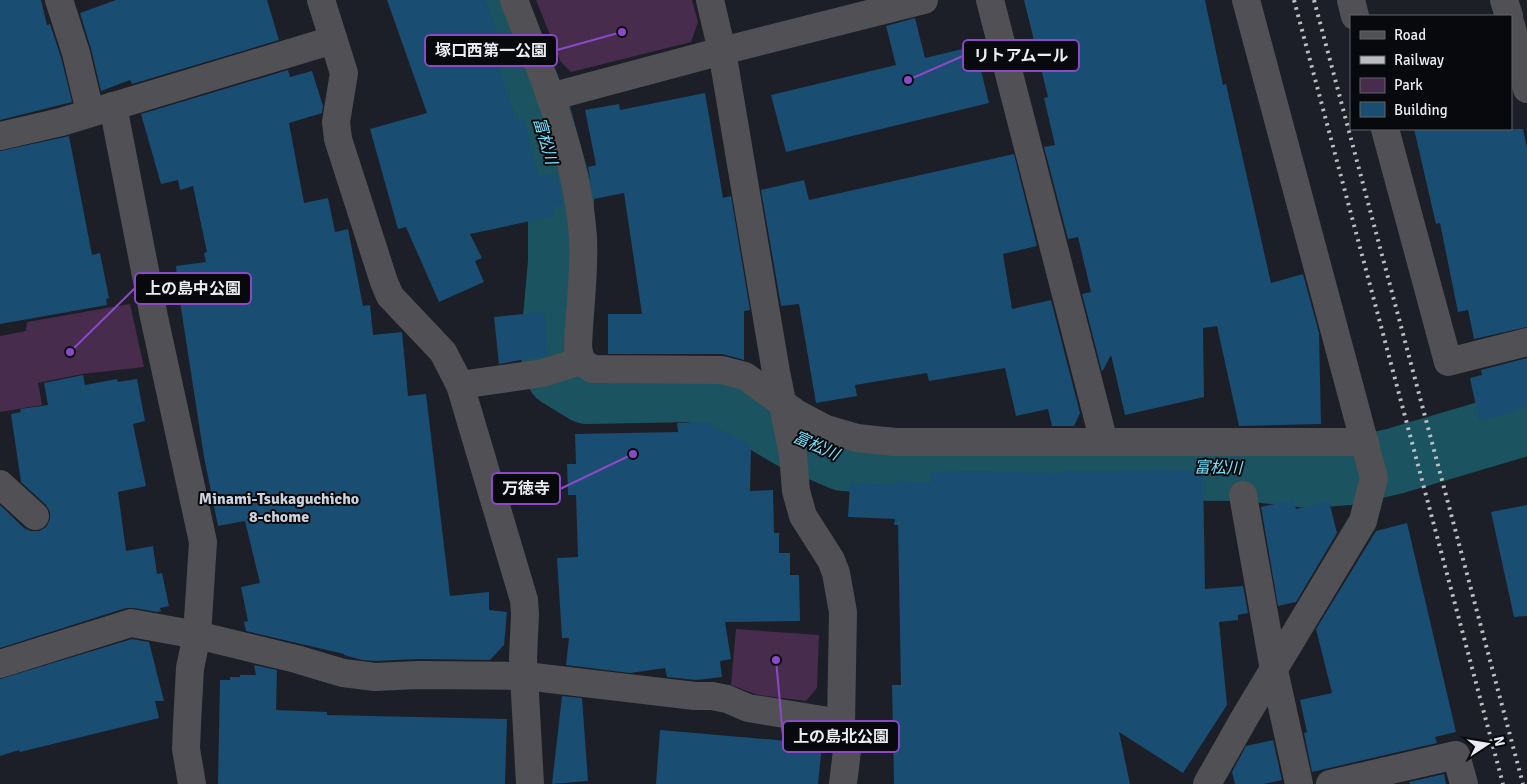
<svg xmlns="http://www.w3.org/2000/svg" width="1527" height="784" viewBox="0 0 1527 784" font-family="Signika,'Noto Sans JP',sans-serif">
<rect width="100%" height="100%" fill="#1c1f27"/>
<g fill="#482c4d">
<path d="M536,0H692L698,22L691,42L571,72L561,62Z"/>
<path d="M130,304L144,367L82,374L38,383L42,405L0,412V336L26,331L27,322Z"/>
<path d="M736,629L819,635L817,688L806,701L758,695L731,685Z"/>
</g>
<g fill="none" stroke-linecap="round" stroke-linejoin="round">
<path stroke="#1b5360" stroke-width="66" d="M490,0L537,111L561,198V262L553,351L559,374L587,391L693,389L740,405L792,436L843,458L1004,467L1245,468L1308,475L1348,472L1395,461L1527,422"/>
</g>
<g fill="#194d71">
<path d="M0,0H41L47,25L50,24L61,57L72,102L0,120Z"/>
<path d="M116,0H267L279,40L132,84L130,80L101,91L91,49L80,13Z"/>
<path d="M387,0H485L503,50L493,53L517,121L524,119L538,177L557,173L563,205L552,207L554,216L470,234L482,258L475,261L484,282L439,302L406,227L398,229L370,129L427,113Z"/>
<path d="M1024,0H1205L1223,85L1226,84L1271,283L1303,274L1319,333L1321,424L1239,426L1217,326L1203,328L1204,397L1125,415L1111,355L1102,372L1082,294L1091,292L1078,237L1068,239L1044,147L1055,145L1044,98L1048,97Z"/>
<path d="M915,18L925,58L975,46L989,103L786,152L771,95L896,65L886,26Z"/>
<path d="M288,70L290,77L312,71L323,106L322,113L289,123L304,203L328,198L335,232L348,229L363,306L370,305L373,335L402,332L408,396L426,394L450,596L489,592V610L507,612L504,645L490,660L418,659L376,661L362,660L344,655V654L246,631L244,622L248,621L241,587L260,583L245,521L218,526L204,457L177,282L176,266L206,262L204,253L207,252L193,186L180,190L178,180L161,184L141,114Z"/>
<path d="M705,93L723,198L731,196L750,310L744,311V360L722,354H608V314H642L624,193L594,199L588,167L596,165L585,110L619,104L620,110Z"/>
<path d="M1414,129H1523L1527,148V327L1474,339L1468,310L1458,312L1440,223L1436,224Z"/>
<path d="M69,136L92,255L100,253L109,298L106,299L107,305L0,324V151Z"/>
<path d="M1014,154L1037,246L1003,254L1012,309L1051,300L1080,413L1074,426H1052L1048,409L1016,416L1005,368L929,381L927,373L855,385L857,396L816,403L799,304L781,306L761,190L804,180L809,200Z"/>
<path d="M544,312L548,355L499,364L494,317Z"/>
<path d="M1527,358V406L1514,410L1515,412L1479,420L1470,378L1482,375L1481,370Z"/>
<path d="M83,375L85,385L117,379L118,382L137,379L145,421L133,424L146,486L118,492L126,551L153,546L157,574L162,573L169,606L160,608L161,611L157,612L134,608H126L0,648V505L24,528L31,531H39L46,527L50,519V512L46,505L21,482L11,414L21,412L20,409L48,405L44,383Z"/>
<path d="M706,422L751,446L750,491L773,490L774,533H779V553H790V575H799L800,621L725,622L731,659L720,661L722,677L696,680L667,677L665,668L630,673L566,665L569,638H562L557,558L578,557L576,495H568L567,464H576L575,434L678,432L677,423Z"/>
<path d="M1203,470L1205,589L1243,586L1248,613L1238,615V620L1219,622L1227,705L1183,773L1119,732L1130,784H894L892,685H901L898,525H894L895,519L848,517L850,483L896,485V481L931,483V472L980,471L1062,474L1061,471Z"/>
<path d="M1293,500L1296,509L1329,501L1337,533L1296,602L1278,606L1261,507Z"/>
<path d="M1527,505V616L1514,617L1491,512Z"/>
<path d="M1407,523L1456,732L1435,737L1437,743L1312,772L1304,733L1307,732L1300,700L1332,693L1316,629L1376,531Z"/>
<path d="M132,639L149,642L164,701H155L159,718L20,752L19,750L0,756V679Z"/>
<path d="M254,665L277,670L276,710L327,712V715L507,719L505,784H218L220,680H230V677H240V675H256Z"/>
<path d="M562,696L582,698L588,781L552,784Z"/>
<path d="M660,730L822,744L818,784H656Z"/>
<path d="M1273,740L1282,780L1264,784H1235L1232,772L1246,746Z"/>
<path d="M1444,774L1446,784H1410L1409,782Z"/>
</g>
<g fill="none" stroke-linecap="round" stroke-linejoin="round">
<g stroke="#515054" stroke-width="28">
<path d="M59,0L76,53L90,112"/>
<path d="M321,0L344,73L336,122L338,139L384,282L390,296L443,352L460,385L524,600L525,614L523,658L530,784"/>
<path d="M514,0C543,77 577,154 583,237C585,274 579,311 578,348L581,361L592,369L722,370L745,376L796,413L826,429L857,438L894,442H1365"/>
<path d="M710,0L722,51L776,372L793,454L796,491L803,516L831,560L836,573L843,612L841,723L848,742L843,784"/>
<path d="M990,0L1104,442"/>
<path d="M1351,0L1355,16"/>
<path d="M1504,0L1509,16"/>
<path d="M1511,25L1527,89"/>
<path d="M550,97L722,51L924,0"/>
<path d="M113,106L154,317L203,542L197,635L190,668L187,724L186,749L192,784"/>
<path d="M1385,129L1448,362L1527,342"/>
<path d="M0,136L61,122L333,40"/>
<path d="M460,385L543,373L581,361"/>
<path d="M0,484L35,516"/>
<path d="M1243,495L1274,670L1299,784"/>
<path d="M0,664L131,623L197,635L296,659L343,673L375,677L418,675L525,676L695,696H712L727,699L748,708L841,723"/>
<path d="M1207,784L1245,717L1363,521L1374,478L1246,0"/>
<path d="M1330,784L1456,755L1464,784"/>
</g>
<g stroke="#bbbdc3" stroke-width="4" stroke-dasharray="2.5 5" stroke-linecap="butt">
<path d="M1294,0L1503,784"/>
<path d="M1314,0L1523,784"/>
</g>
</g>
<g text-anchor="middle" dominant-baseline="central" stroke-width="4" stroke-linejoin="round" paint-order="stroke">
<g font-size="16" font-style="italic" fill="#78e2fd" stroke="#08090d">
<text transform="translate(545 141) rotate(74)">富松川</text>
<text transform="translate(816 446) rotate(24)">富松川</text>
<text transform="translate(1218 468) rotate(1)">富松川</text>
</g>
<g font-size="16" font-weight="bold" fill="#cdd1dc" stroke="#08090d">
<text x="279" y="499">Minami-Tsukaguchicho<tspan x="279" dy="18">8-chome</tspan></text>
</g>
</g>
<path fill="none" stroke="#8c49c7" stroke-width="2" d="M622 32L557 50M908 80L963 56M70 352L135 288M633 454L560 489M776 660L783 736"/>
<g fill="#8c49c7" stroke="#08090d" stroke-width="2">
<circle cx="622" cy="32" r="5"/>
<circle cx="908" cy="80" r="5"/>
<circle cx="70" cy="352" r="5"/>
<circle cx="633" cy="454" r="5"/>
<circle cx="776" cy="660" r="5"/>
</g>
<g fill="#08090d" stroke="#8c49c7" stroke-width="2">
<rect x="425" y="35" width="132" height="31" rx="5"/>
<rect x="963" y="40" width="116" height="31" rx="5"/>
<rect x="135" y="273" width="116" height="31" rx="5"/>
<rect x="492" y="473" width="68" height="31" rx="5"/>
<rect x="783" y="721" width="116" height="31" rx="5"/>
</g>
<g font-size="16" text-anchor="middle" font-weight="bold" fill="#eaecf2">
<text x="491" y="56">塚口西第一公園</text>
<text x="1021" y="61">リトアムール</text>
<text x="193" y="294">上の島中公園</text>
<text x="526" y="494">万徳寺</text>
<text x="841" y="742">上の島北公園</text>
</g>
<rect x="1350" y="15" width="162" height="115" fill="#08090d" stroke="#626469"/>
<rect x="1360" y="31" width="25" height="8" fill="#515054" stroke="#626469"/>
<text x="1394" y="40" font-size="15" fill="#eaecf2">Road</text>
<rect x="1360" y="56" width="25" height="8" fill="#bbbdc3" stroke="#626469"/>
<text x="1394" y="65" font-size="15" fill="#eaecf2">Railway</text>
<rect x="1360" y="78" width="25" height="15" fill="#482c4d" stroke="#626469"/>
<text x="1394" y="90" font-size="15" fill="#eaecf2">Park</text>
<rect x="1360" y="102" width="25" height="15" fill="#194d71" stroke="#626469"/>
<text x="1394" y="115" font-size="15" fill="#eaecf2">Building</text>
<g transform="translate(1487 744) rotate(78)" stroke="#08090d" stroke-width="4" paint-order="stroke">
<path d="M0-4L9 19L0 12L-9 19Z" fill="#eaecf2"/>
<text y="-8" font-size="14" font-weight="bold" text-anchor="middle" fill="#eaecf2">N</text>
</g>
</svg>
